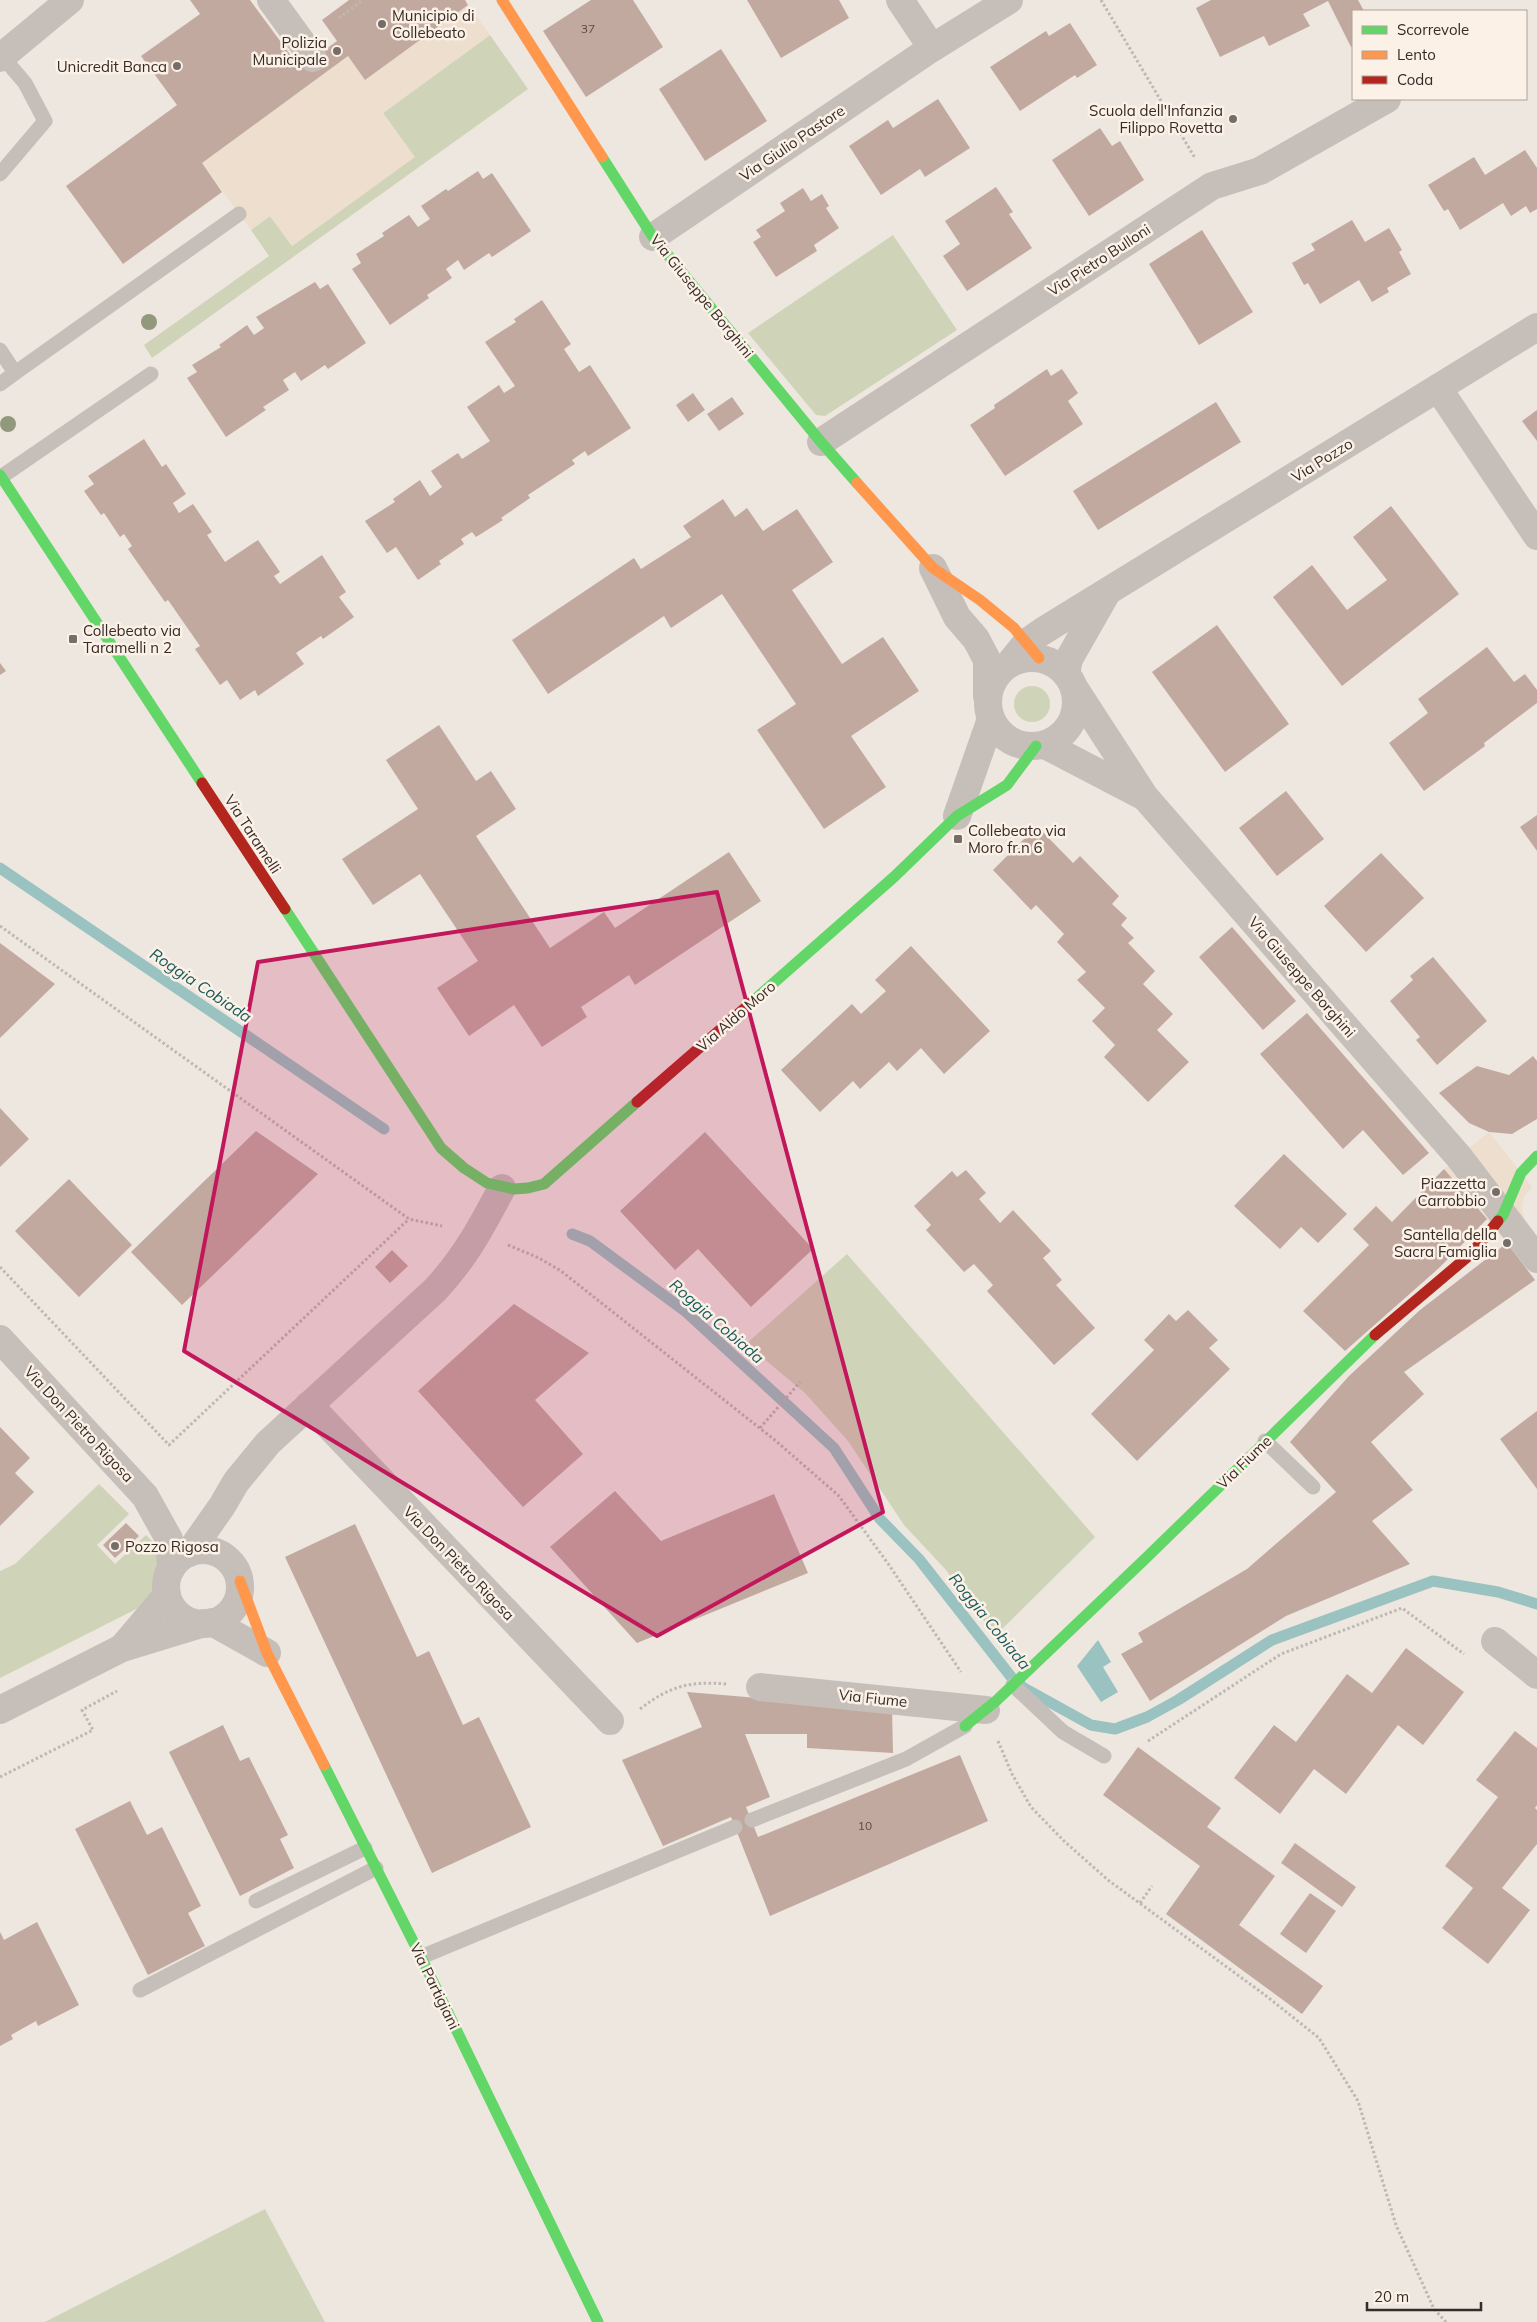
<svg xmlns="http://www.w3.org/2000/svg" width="1537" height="2322" viewBox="0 0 1537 2322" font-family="Mulish,sans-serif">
<rect width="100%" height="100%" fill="#ede7e0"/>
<g fill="#cfd4b8">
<path d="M490,35L528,89L152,358L144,345L269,256L251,230L270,216L292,246L414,157L383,113Z"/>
<path d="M893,235L957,330L825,416L816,415L748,333Z"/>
<circle cx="1032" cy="704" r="18"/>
<path d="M847,1254L1095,1537L997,1634L977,1614L946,1570L904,1525L848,1441L805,1393L746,1344Z"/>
<path d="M99,1484L129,1514L97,1545L115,1564L146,1535L155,1544L160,1575L154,1600L0,1678V1571L15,1564Z"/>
<path d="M265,2209L325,2322H45Z"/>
</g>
<g fill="#eddece">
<path d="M468,5L490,35L383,113L415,157L292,246L270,216L251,230L202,163L348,56L365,80Z"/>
<path d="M1489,1132L1532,1187L1524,1197L1522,1209L1527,1227L1507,1243L1444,1169Z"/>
</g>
<path fill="#9ac2c0" d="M1098,1640L1111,1662L1103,1667L1118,1692L1101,1702L1077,1666Z"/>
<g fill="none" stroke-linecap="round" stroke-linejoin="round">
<g stroke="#9ac2c0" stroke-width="11">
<path d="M0,868L384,1129"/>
<path d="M572,1234L590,1241L685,1311L834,1448L880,1519L919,1559L1012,1678L1024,1688L1091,1725L1115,1729L1147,1717L1178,1700L1272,1640L1433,1581L1498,1592L1537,1604"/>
</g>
</g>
<g fill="#c2a9a0">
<path d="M190,0H250L300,68L337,41L322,20L349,0H465L468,5L365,80L348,56L202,163L222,192L123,264L66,186L177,105L141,56L200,14Z"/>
<path d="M591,0H633L663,47L586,97L543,31Z"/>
<path d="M747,0H839L849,18L781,58Z"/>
<path d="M1211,0H1358L1364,11H1353V46L1351,47L1328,1L1303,14L1310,26L1269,46L1264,36L1220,57L1196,8Z"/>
<path d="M1070,23L1097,65L1077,78L1075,75L1020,111L990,67L1046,31L1049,36Z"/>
<path d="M721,49L767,121L705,161L659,89Z"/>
<path d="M938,99L970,148L925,177L920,169L881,195L849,146L888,120L893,128Z"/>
<path d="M1100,128L1112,146L1120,141L1144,180L1089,216L1052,160Z"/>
<path d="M1525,150L1537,168V209L1530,213L1526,206L1511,216L1503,203L1460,230L1448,209L1444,211L1428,185L1474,157L1485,175Z"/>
<path d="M478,171L483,179L492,173L531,231L492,257L489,253L464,270L458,260L446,269L452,278L427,295L429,298L390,325L352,269L361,263L356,254L384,236L382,233L409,215L418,227L430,219L421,206L446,189L448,191Z"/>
<path d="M996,187L1013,212L1009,214L1032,248L967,291L943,256L960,244L945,221Z"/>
<path d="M803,188L811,201L822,194L829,206L826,208L839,228L814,245L817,251L776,277L753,242L761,237L756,230L785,211L780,203Z"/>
<path d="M1352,220L1365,242L1389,228L1402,250L1399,252L1411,274L1387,288L1389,292L1372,302L1359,280L1320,304L1308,283L1304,285L1292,263L1315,250L1311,244Z"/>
<path d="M1202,230L1253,312L1199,345L1149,264Z"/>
<path d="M315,282L320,289L328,284L366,343L328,369L325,365L301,381L295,372L283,380L289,390L263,407L266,410L226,437L187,378L197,372L192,365L221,347L219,345L247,325L254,335L264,328L256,317Z"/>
<path d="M542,300L571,344L564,349L579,372L590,365L631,428L588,456L585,451L572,460L575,464L528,495L530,498L501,518L503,520L476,537L472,532L461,539L464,544L439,561L441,564L418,580L396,547L387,553L365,521L395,502L393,499L420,480L430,496L442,487L431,471L458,453L462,459L490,441L467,407L499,385L504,393L515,386L485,342L516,322L514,319Z"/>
<path d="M1047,369L1051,376L1062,369L1078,393L1068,401L1083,424L1005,476L970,425L995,408L994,405Z"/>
<path d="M693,393L705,410L688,422L676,405Z"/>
<path d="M732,397L744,414L719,431L707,414Z"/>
<path d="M1216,402L1241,442L1098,530L1073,491Z"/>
<path d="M1537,410V441L1522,421Z"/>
<path d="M144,439L162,467L166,464L186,494L173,503L179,513L193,504L212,532L207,535L225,562L258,540L280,572L274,576L280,584L322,555L346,592L339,597L354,617L323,639L321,636L296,653L304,664L258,696L255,690L240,700L227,680L220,685L195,649L200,646L168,600L165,602L128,549L132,546L124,534L120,537L104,513L101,515L84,491L94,484L88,476Z"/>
<path d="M723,499L735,517L747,508L763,531L797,509L833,562L792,590L842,664L883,637L919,691L851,736L886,787L824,829L757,730L796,704L722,594L671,628L664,616L548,694L512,640L634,558L641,569L691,537L683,526Z"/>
<path d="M1391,506L1459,594L1342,686L1273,597L1312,565L1347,610L1387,580L1353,537Z"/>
<path d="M1217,625L1289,724L1225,772L1152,672Z"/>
<path d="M1487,647L1514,682L1525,674L1537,690V703L1484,743L1485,746L1424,791L1389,743L1428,713L1418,699Z"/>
<path d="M0,663L6,671L0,675Z"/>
<path d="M439,725L476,781L491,771L516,809L476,836L550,948L604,912L615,928L729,852L761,901L635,985L629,975L581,1007L587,1017L542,1047L514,1005L469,1036L437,988L478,961L420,874L373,905L342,859L418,809L386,760Z"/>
<path d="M1286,791L1324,839L1277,876L1239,828Z"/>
<path d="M1537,815V851L1520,827Z"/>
<path d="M1037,826L1073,863L1080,856L1119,896L1112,904L1127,918L1121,925L1134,938L1128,943L1155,971L1143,984L1173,1014L1157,1030L1189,1062L1148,1102L1104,1057L1115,1045L1092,1021L1105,1008L1077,980L1086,972L1057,942L1064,934L1036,905L1031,910L993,870Z"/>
<path d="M1381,853L1424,898L1366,952L1324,906Z"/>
<path d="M1232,927L1296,1001L1263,1030L1199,957Z"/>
<path d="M0,943L55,984L0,1038Z"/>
<path d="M911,946L990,1031L944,1074L921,1048L897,1071L889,1062L860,1089L853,1081L820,1112L781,1070L852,1004L861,1014L886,991L875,980Z"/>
<path d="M1433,957L1487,1021L1437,1065L1416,1040L1420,1037L1390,1001L1413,980L1410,976Z"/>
<path d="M1307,1013L1429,1153L1403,1175L1363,1130L1343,1149L1260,1054Z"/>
<path d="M1533,1056L1537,1061V1119L1512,1134L1489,1132L1469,1123L1439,1093L1477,1066L1509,1075Z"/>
<path d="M0,1108L29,1139L0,1167Z"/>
<path d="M256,1131L318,1174L182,1305L131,1252Z"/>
<path d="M705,1132L813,1249L751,1307L698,1249L675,1270L620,1211Z"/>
<path d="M1284,1154L1347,1214L1318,1243L1301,1227L1280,1249L1234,1206Z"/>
<path d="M1444,1169L1487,1219L1439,1268L1345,1351L1303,1311L1369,1245L1353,1229L1376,1206L1392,1222Z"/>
<path d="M966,1170L986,1193L979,1199L1000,1223L1013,1210L1051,1251L1043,1258L1062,1280L1056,1285L1095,1328L1054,1365L987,1291L993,1285L974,1264L964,1272L926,1230L931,1225L914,1206L952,1171L957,1177Z"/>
<path d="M69,1179L132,1245L79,1297L15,1231Z"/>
<path d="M1507,1243L1535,1280L1404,1372L1424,1394L1371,1442L1413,1490L1372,1521L1410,1564L1286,1616L1150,1701L1121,1654L1143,1642L1138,1633L1247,1569L1336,1492L1290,1442L1349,1376L1420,1310Z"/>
<path d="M392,1250L408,1266L390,1283L375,1267Z"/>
<path d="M514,1304L589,1353L535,1400L583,1454L523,1507L418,1391Z"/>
<path d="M1188,1310L1218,1340L1209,1348L1230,1369L1137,1461L1091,1414L1154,1350L1144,1340L1169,1314L1176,1321Z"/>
<path d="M1537,1411V1489L1500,1439Z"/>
<path d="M0,1427L30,1458L15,1473L34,1492L0,1526Z"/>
<path d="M615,1491L661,1541L774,1494L808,1573L637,1643L550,1547Z"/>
<path d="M126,1523L139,1536L115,1558L103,1545Z"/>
<path d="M355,1524L417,1657L429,1651L463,1725L479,1717L531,1827L432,1873L285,1557Z"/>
<path d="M1406,1648L1464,1692L1423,1745L1398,1725L1346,1794L1314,1769L1280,1814L1234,1778L1274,1725L1296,1742L1347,1674L1372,1693Z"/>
<path d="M687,1692L892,1709L893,1753L807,1748V1734H745L770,1797L746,1807L758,1837L960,1755L988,1821L770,1916L731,1817L663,1846L622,1760L702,1727Z"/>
<path d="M223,1725L240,1761L249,1757L288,1835L280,1839L294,1868L240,1896L169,1752Z"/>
<path d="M1515,1731L1537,1748V1805L1535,1808L1537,1810V1844L1502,1888L1530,1910L1488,1964L1442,1928L1473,1888L1445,1866L1498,1797L1476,1780Z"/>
<path d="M1138,1747L1221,1808L1207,1827L1275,1876L1239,1925L1323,1986L1302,2014L1166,1914L1200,1866L1103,1795Z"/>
<path d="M130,1801L147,1835L162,1827L201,1906L188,1913L205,1946L148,1975L75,1829Z"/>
<path d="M1295,1843L1356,1887L1342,1907L1281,1863Z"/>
<path d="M1310,1893L1336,1911L1306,1953L1280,1934Z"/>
<path d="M37,1922L79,2005L38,2026L36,2021L11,2035L13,2039L0,2046V1932L4,1940Z"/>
</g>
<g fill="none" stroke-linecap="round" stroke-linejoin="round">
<g stroke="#bfb7b1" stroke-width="3" stroke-dasharray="2.5 2.5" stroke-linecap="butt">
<path d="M1101,0L1195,158"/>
<path d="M339,18L363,0"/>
<path d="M0,926L409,1219L442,1226"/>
<path d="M508,1245L539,1258L561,1271L776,1441L839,1496L889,1565L961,1672"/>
<path d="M0,1267L169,1445L409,1219"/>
<path d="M760,1428L800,1382"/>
<path d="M640,1709C670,1686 689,1681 727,1684"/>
<path d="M998,1741L1012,1774L1031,1807L1064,1841L1108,1880L1265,1995L1319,2038L1358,2101L1396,2225L1434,2309L1446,2322"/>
<path d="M1148,1741L1281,1654L1402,1608L1464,1654"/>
<path d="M0,1777L93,1730L82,1710L117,1691"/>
<path d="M1140,1903L1152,1886"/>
</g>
<g stroke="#c6bfb9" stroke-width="15">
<path d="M0,174L45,121L25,83L2,56"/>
<path d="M0,350L15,373L0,384"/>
<path d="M15,373L239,214"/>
<path d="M1,477L151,374"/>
<path d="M1265,1441L1313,1487"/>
<path d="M1013,1685L1063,1732L1104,1756"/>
<path d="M752,1820L906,1759L965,1726"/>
<path d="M256,1901L365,1848"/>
<path d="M421,1957L735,1827"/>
<path d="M140,1990L376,1868"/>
</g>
<g stroke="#c6bfb9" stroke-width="28">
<path d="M271,0L313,58"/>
<path d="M900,0L932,48"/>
<path d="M0,58L70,0"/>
<path d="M653,237L932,48L1009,0"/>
<path d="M1438,388L1537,536"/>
<path d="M821,442L1212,186L1260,171L1387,99"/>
<path d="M933,568L957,617L976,639L987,660V696"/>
<circle cx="1032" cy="702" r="44"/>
<path d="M1009,664L1027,642L1043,631L1537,327"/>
<path d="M1066,674L1069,659L1106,594"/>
<path d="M1075,689L1145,797L1459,1157L1537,1259"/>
<path d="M1045,745L1143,796"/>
<path d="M957,816L991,719"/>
<path d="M0,1339L145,1496L169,1539L171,1569"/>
<path d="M309,1405L610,1721"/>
<circle cx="203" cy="1587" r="37"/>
<path d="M189,1553L222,1506L236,1482L268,1443L435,1290C465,1258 482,1226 502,1188"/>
<path d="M212,1622L267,1653"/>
<path d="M1495,1641L1537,1675"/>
<path d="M122,1648L167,1595"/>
<path d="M760,1687L986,1710"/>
<path d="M0,1710L122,1648L204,1623"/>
</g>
<g stroke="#63d668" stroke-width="11">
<path d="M602,157L653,237L821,442L857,483"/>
<path d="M0,475L202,783"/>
<path d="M285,909L441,1148L464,1168L487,1183L514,1189L528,1188L544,1184L637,1102"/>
<path d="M752,1002L894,877L957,816L1007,785L1036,746"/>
<path d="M1498,1221L1503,1215L1521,1173L1537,1156"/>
<path d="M965,1726L996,1701L1145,1559L1375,1335"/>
<path d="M324,1765L421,1957L598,2322"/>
</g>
<g stroke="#ff974d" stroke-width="11">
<path d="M502,0L602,157"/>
<path d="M857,483L933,568L980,600L1014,628L1039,658"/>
<path d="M240,1581L267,1653L324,1765"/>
</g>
<g stroke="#b3261e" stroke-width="11">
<path d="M202,783L285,909"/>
<path d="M637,1102L752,1002"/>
<path d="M1375,1335L1472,1253L1498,1221"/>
</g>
</g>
<g fill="#92987b">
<circle cx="149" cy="322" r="8"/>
<circle cx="8" cy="424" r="8"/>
</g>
<path fill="#c2185b" fill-opacity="0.2" stroke="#c2185b" stroke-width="4" stroke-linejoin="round" d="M717,892L883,1512L657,1636L184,1351L258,962Z"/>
<g fill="#776d68" stroke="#fbf1e6" stroke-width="2">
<circle cx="382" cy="24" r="5"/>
<circle cx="337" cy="51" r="5"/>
<circle cx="177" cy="66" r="5"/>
<circle cx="1233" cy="119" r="5"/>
<rect x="68" y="634" width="10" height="10" rx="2.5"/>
<rect x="953" y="834" width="10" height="10" rx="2.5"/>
<circle cx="1496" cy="1192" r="5"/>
<circle cx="1507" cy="1243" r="5"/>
<circle cx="115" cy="1546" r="5"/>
</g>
<g text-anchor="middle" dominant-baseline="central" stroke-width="5" stroke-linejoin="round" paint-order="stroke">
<g font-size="12" fill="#5a4a45">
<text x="588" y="28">37</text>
<text x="865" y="1825">10</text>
</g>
<g font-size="15" fill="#372b27" stroke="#fbf1e6" text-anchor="end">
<text x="392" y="15" text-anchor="start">Municipio di<tspan x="392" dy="17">Collebeato</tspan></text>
<text x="327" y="42">Polizia<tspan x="327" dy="17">Municipale</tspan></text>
<text x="167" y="66">Unicredit Banca</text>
<text x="1223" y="110">Scuola dell'Infanzia<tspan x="1223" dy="17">Filippo Rovetta</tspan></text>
<text x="83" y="630" text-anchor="start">Collebeato via<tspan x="83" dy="17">Taramelli n 2</tspan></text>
<text x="968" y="830" text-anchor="start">Collebeato via<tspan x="968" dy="17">Moro fr.n 6</tspan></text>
<text x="1486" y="1183">Piazzetta<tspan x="1486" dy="17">Carrobbio</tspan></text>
<text x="1497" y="1234">Santella della<tspan x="1497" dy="17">Sacra Famiglia</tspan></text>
<text x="125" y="1546" text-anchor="start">Pozzo Rigosa</text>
</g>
<g font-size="15" fill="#372b27" stroke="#fbf1e6">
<text transform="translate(792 143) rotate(-34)">Via Giulio Pastore</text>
<text transform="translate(1099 260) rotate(-33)">Via Pietro Bulloni</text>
<text transform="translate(702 296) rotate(51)">Via Giuseppe Borghini</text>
<text transform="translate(1322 460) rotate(-32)">Via Pozzo</text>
<text transform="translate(253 834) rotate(57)">Via Taramelli</text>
<text transform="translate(1302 977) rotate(49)">Via Giuseppe Borghini</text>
<text transform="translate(736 1016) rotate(-41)">Via Aldo Moro</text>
<text transform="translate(79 1424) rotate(47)">Via Don Pietro Rigosa</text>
<text transform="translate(1244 1462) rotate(-44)">Via Fiume</text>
<text transform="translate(459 1563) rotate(46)">Via Don Pietro Rigosa</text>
<text transform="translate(873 1698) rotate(6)">Via Fiume</text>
<text transform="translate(435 1986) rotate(64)">Via Partigiani</text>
</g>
<g font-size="16" font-style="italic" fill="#195a5c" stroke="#fbf1e6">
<text transform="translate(201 985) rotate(34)">Roggia Cobiada</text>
<text transform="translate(717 1321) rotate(41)">Roggia Cobiada</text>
<text transform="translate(990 1621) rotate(51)">Roggia Cobiada</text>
</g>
</g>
<rect x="1352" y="10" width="175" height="90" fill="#fbf1e6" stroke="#ada29a"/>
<rect x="1362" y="26" width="25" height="8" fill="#63d668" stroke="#ada29a"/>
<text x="1397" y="35" font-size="15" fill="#372b27">Scorrevole</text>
<rect x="1362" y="51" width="25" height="8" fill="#ff974d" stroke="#ada29a"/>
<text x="1397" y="60" font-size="15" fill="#372b27">Lento</text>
<rect x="1362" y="76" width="25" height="8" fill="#b3261e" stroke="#ada29a"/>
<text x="1397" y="85" font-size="15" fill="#372b27">Coda</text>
<path d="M1367 2302v8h114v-8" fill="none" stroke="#372b27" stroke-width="2.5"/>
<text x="1374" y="2302" font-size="15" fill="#372b27" stroke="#fbf1e6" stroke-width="4" paint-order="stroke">20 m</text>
</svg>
